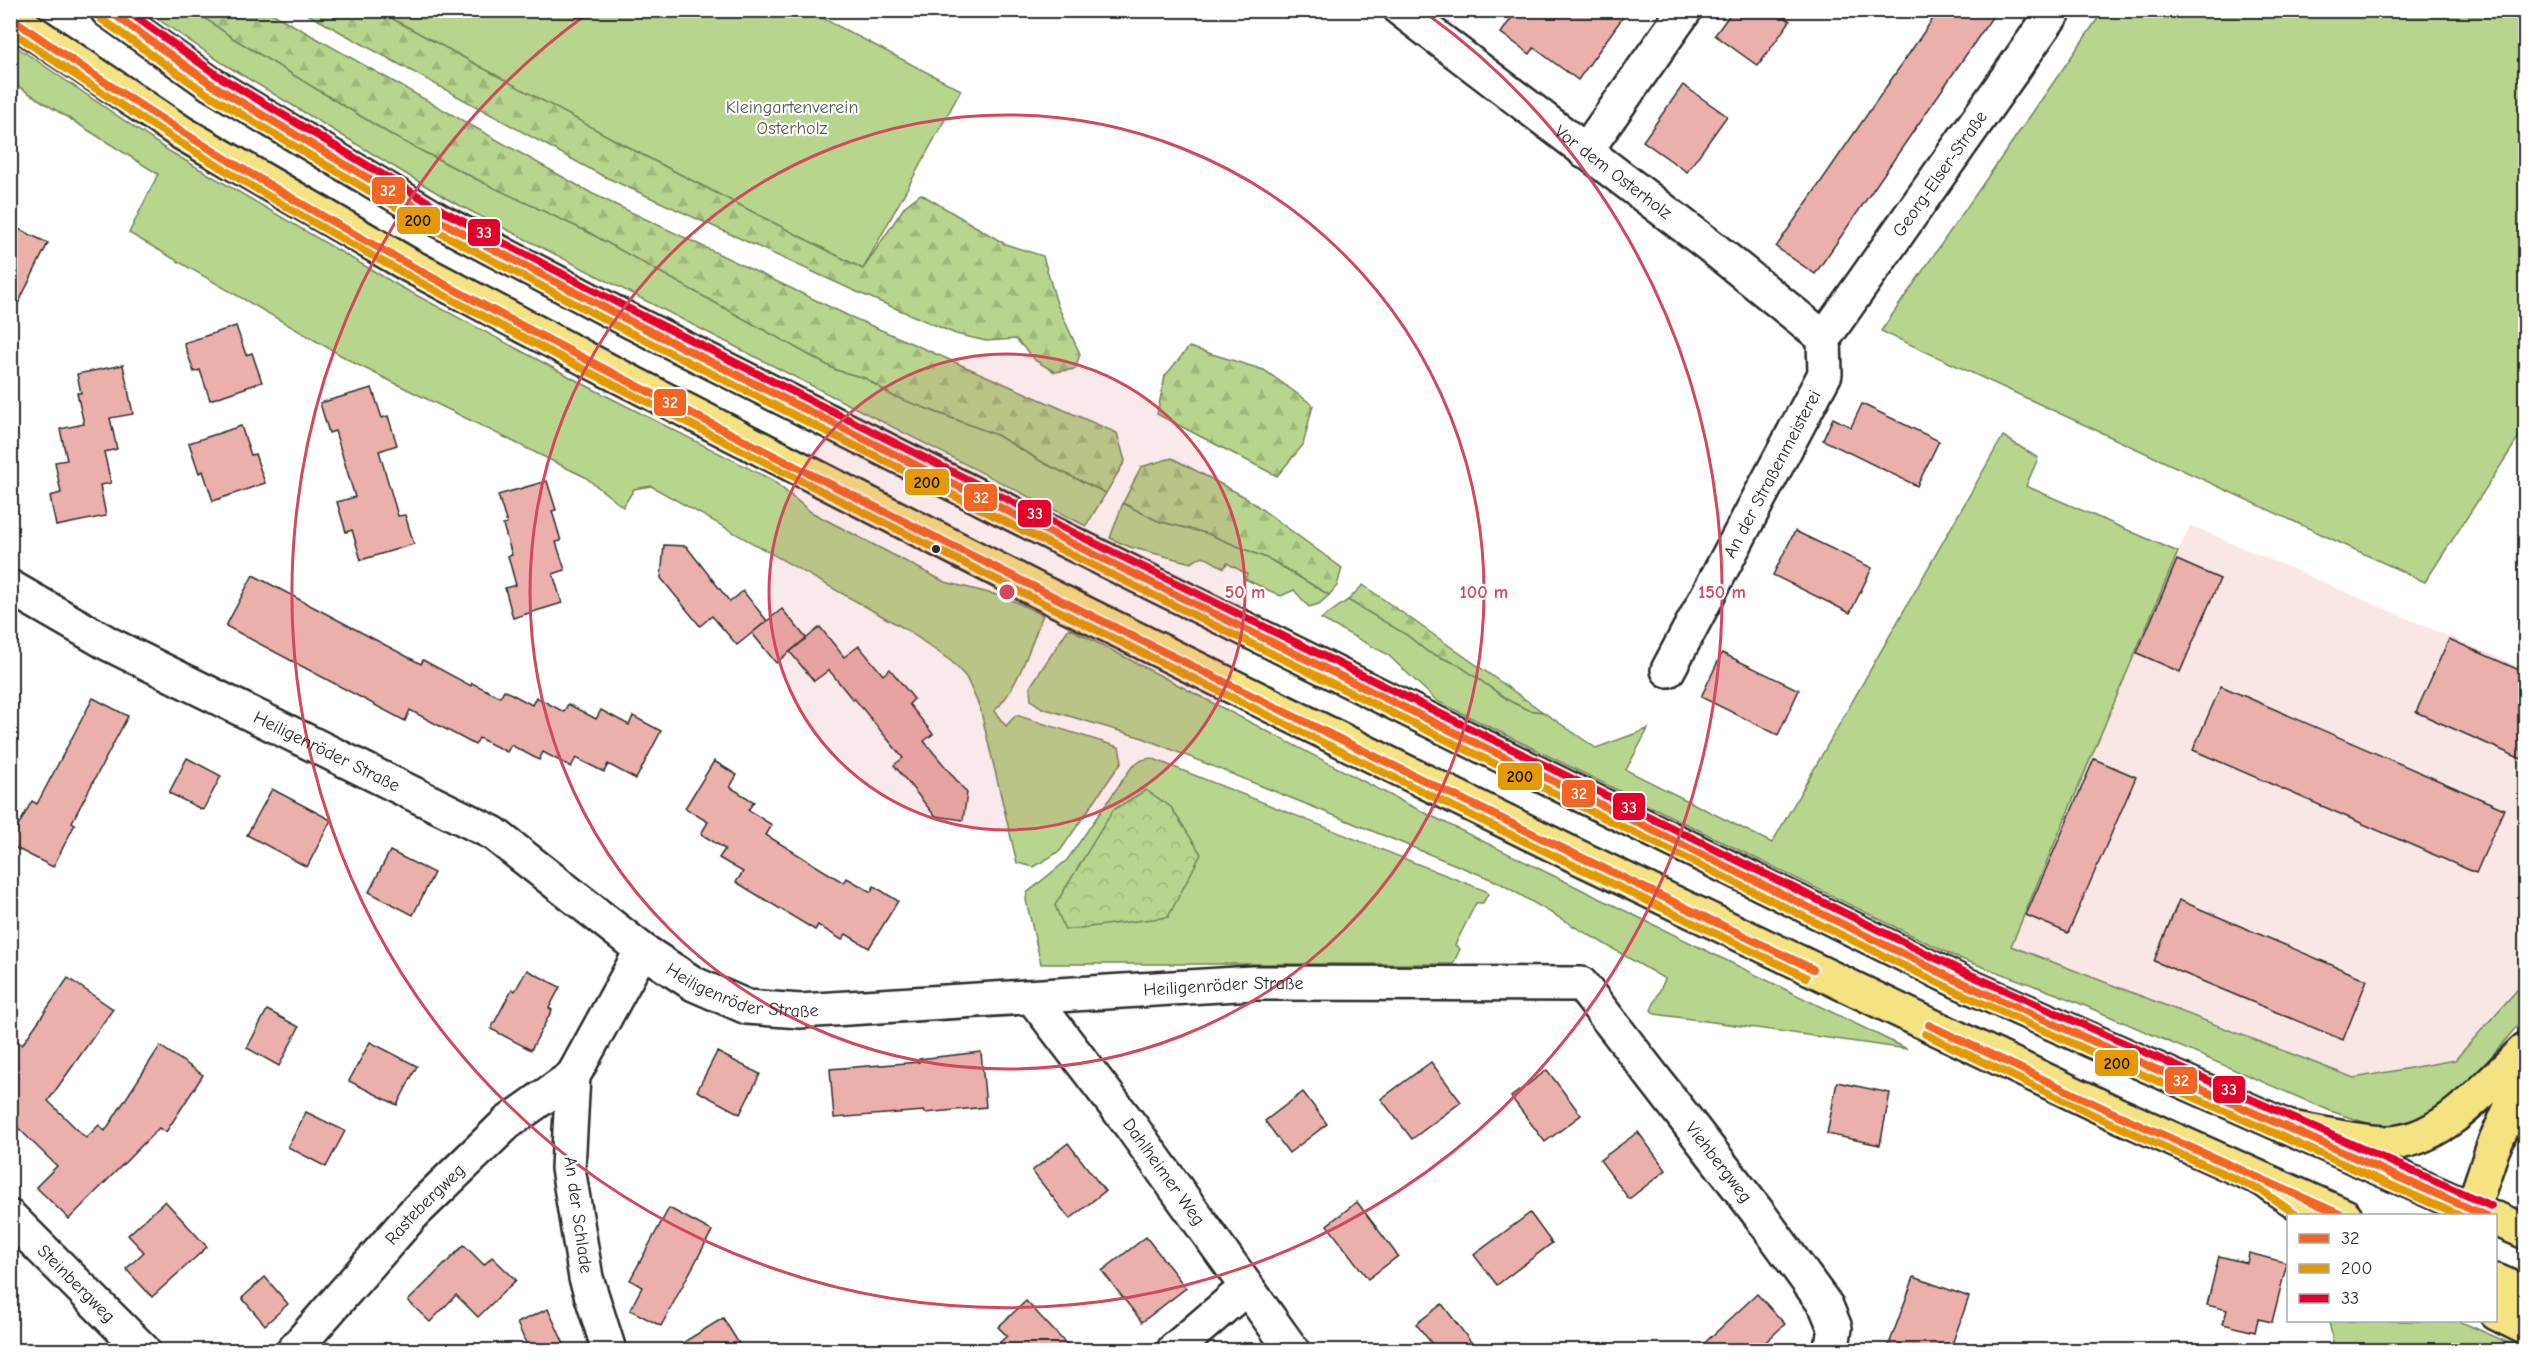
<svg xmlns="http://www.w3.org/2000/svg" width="2536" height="1361" viewBox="0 0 2536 1361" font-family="'Comic Neue',sans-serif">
<defs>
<pattern id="forest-firs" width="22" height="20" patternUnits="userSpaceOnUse" patternTransform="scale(1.5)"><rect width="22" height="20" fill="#b8d58d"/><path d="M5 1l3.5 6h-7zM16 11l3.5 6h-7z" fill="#9eb77a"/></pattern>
<pattern id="park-crowns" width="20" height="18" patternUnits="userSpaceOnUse" patternTransform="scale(1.5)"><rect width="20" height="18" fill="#b8d58d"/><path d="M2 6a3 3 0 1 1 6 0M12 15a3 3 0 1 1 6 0" fill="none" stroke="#9eb77a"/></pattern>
</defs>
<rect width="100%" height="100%" fill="#fff"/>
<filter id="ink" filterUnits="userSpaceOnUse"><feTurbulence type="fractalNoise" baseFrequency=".0167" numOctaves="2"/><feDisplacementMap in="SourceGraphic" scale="12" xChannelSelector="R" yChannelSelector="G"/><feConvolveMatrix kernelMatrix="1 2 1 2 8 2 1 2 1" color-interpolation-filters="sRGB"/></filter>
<g filter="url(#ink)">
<path fill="#f9e7e6" d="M2190,525L2525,669V981L2455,1060L2354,1078L2010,946Z"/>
<g fill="#b8d58d" stroke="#72805c" stroke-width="1.5">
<path d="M146,11H195L233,38L395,137L482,182L588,232L836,370L865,378L893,396L997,435L1044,463L1106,493L1086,526L449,200L224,64Z"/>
<path d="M378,11H809L961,90L863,269L635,151Z"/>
<path d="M2103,11H2525V428L2425,582L1881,331Z"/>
<path d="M11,43L169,151L399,286L589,387L772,480L811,512L945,582L1005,597L1043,615C1031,643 1017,692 994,711L1006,726L1016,715L1119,747L1122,761L1060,851L1034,867L1017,863L980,708L966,677L952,662L907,630L651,486L634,489L623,507L585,477L356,364L129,233L158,174L11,82Z"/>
<path d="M2003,436L2038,458L2026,486L2178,552L2011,946L2354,1078L2455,1060L2525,981V1017C2502,1043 2441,1121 2409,1128C2390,1133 2352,1118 2333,1112L2062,996L1956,957L1437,701L1387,654L1321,619L1348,600L1407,635L1428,652L1457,664L1510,701L1528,710L1543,712L1596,748L1648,729L1626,770L1772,843Z"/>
<path d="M1123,503L1158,521L1206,533L1271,560L1329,595L1319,604L1309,607L1294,590L1281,596L1245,579L1247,574L1227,563L1224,568L1203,556L1191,563L1130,547L1110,538Z"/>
<path d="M1069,628L1407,804L1907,1049L1655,1014L1651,1010L1665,979L1498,882L1143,738L1042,708L1031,700L1030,687Z"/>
<path d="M1151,758L1486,891L1488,894L1483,903H1476L1455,945L1460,949L1453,964H1041L1026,900L1027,893L1067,860L1131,768L1142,760Z"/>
<path d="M2329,1321H2459L2525,1350H2346L2333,1343Z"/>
</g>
<g fill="url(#forest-firs)" stroke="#72805c" stroke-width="1.5">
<path d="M195,11H268L593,194L849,316L1117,433L1125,461L1106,493L1044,463L997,435L893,396L865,378L836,370L588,232L482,182L395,137L233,38Z"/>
<path d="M302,11H378L635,151L863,269L905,206L921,194L1005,244L1043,256L1057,304L1080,354L1075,369L1055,372L1036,361L1016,339L986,341L956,334L857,292L601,175Z"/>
<path d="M1189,347L1264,370L1313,405L1303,445L1277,476L1157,414L1165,376Z"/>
<path d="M1172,458L1245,497L1342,568L1337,586L1329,595L1271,560L1206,533L1158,521L1123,503L1141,467Z"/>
<path d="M1363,585L1543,712L1528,710L1510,701L1457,664L1428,652L1407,635L1348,600Z"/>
</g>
<path fill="url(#park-crowns)" stroke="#72805c" stroke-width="1.5" d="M1146,790L1171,807L1201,854L1168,917L1065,930L1055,905L1113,810Z"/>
<g fill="#ebb0ac" stroke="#2b2b2b" stroke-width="1.5">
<path d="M1517,10H1628L1578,80L1534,48L1530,54L1501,33Z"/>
<path d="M1733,10H1776L1790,21L1758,66L1715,35Z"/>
<path d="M1939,10H1997L1815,274L1776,247Z"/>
<path d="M1683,85L1727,116L1687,172L1643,141Z"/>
<path d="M10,225L48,243L10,320Z"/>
<path d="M236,326L246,355L252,353L262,382L210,400L200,370L194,372L184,343Z"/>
<path d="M123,365L133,414L110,418L117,449L104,452L111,483L100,485L106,516L56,526L50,496L61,493L55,462L67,460L60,429L84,424L77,393H81L77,374Z"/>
<path d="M372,388L382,418L388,416L397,445L379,451L398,516L405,515L414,544L361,560L352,530L346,532L337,502L355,497L335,431L329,433L320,403Z"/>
<path d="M1862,404L1939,441L1917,486L1823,440L1833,418L1851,427Z"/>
<path d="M241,426L251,455L255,454L265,483L213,501L203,471L199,473L189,443Z"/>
<path d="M547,481L556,510L552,511L561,541L556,542L565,570L553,574L562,603L513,618L505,588L516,585L508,556L512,555L503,525L507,524L498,495Z"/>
<path d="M1795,531L1872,568L1850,613L1773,575Z"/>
<path d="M664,545L686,546L730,602L743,591L767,621L737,645L712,616L700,626L661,578Z"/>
<path d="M2177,560L2220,579L2180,672L2137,653Z"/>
<path d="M253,575L421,664L423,660L471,686L472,683L500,697L504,690L532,705L536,697L564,712L568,704L596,719L601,710L629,725L633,716L661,731L636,779L608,764L604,772L576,758L571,767L543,752L539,760L511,745L507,752L479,738L475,745L410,710L405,721L226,626Z"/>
<path d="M782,609L806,638L776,663L752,633Z"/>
<path d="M820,627L844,657L859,646L883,675L890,669L914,699L909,704L933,734L924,741L967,793L963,820L935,816L894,765L903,758L854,698L853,700L829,670L814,681L790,652Z"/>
<path d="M2449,639L2526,673V761L2416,712Z"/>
<path d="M1722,653L1799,690L1778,735L1701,697Z"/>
<path d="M2221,686L2504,809L2476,873L2193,750Z"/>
<path d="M93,698L128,716L72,822L75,824L53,867L10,845V841L32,801L37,804Z"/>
<path d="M187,758L221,776L203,810L169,793Z"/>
<path d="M2094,759L2136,777L2068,933L2026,915Z"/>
<path d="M714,761L737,775L730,787L754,802L748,810L772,825L766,835L844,883L847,878L871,892L874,886L898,901L869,948L846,934L842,940L818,925L815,930L736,882L743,872L719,858L725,849L701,834L708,822L685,808Z"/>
<path d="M272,789L331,820L307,867L247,835Z"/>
<path d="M390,851L434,873L413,915L369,892Z"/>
<path d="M2179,900L2367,980L2343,1040L2154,961Z"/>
<path d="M527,970L560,987L549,1008L552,1010L531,1050L491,1029L512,989L515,991Z"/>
<path d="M68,978L113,1009L48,1101L86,1138L99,1125L105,1131L160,1046L203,1075L166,1132L159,1128L69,1219L36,1187L57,1166L10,1120V1034L22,1045Z"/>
<path d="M267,1010L299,1027L279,1066L247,1048Z"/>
<path d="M370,1042L417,1066L397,1105L349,1081Z"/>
<path d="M717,1052L760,1074L740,1114L697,1091Z"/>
<path d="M981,1052L986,1107L925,1113L924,1111L834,1118L830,1069L919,1062V1059Z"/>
<path d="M1431,1062L1461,1102L1412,1139L1381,1099Z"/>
<path d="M1547,1070L1581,1115L1545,1142L1511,1097Z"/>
<path d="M1837,1082L1890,1093L1880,1145L1827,1134Z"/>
<path d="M1303,1092L1327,1124L1289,1153L1265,1121Z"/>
<path d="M306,1112L345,1131L326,1167L288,1147Z"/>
<path d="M1638,1132L1666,1170L1629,1199L1600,1160Z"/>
<path d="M1068,1143L1105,1191L1070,1219L1032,1171Z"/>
<path d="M165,1201L207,1247L152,1297L126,1269L144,1252L128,1235Z"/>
<path d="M1357,1202L1398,1256L1368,1279L1327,1225Z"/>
<path d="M669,1208L712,1231L661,1326L630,1310L642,1287L630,1280Z"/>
<path d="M1530,1213L1552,1243L1497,1285L1474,1255Z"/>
<path d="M1146,1237L1186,1288L1142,1322L1102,1271Z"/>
<path d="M464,1245L484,1265L492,1257L516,1280L478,1317L456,1295L430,1322L408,1301Z"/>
<path d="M2249,1253L2287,1263L2272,1322L2258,1319L2255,1332L2223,1324L2227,1310L2207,1305L2219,1256L2247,1263Z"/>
<path d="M265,1277L288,1304L265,1325L242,1298Z"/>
<path d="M1914,1277L1969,1297L1950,1350H1887Z"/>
<path d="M1757,1294L1785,1324L1757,1350H1697Z"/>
<path d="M1026,1301L1072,1350H991L1007,1336L998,1327Z"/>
<path d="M1442,1304L1477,1350H1437L1416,1324Z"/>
<path d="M548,1309L564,1344L550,1350H529L517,1323Z"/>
<path d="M723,1318L743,1350H671Z"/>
</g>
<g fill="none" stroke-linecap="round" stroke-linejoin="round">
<defs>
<g id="street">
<path id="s1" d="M1401,10L1709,245L1824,338"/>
<path d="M1585,152L1685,10"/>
<path id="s2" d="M1824,338L2055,10"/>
<path id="s3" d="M10,587L109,644L493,833L642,950L694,984L747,1007L800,1011L1253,983L1581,984L1759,1214L1826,1306L1835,1328L1832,1346L1828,1350"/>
<path id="s4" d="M1668,670L1825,374L1824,338"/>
<path id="s5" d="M1032,997L1131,1126L1292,1350"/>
<path id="s6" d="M10,1217L143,1350"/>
<path id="s7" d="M294,1350L413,1214L507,1123L573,1076"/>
<path d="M609,1350L586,1278L568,1168L573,1076L642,950"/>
<path d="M1174,1350L1246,1288"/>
</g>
<g id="primary">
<path d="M107,10L211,84L438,220L630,321L1059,537L1960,982L2487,1216"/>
<path d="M10,17L182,133L409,265L607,370L1039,591L1574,855L2114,1113L2345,1216"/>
<path d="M2496,1219L2526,1232"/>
<path d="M2496,1281L2526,1294"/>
</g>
<g id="highway">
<path d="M2285,1127C2317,1132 2351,1141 2384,1143C2441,1145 2488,1084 2526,1049"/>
<path d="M2267,1182L2317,1216"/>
<path d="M2470,1216L2493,1148L2526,1073"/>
<path d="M2496,1313L2526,1328"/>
</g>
</defs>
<use href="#street" stroke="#2b2b2b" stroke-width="38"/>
<use href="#primary" stroke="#2b2b2b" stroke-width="38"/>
<use href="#highway" stroke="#2b2b2b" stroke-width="38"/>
<use href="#street" stroke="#fff" stroke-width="33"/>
<use href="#primary" stroke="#f5e382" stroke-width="33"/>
<use href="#highway" stroke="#f5e382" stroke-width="33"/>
<defs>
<g id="bus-1">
<path d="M108,10L211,84L438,220L630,321L1059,537L1960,982L2486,1216"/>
<path d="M10,17C269,202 556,345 838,488C1162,652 1486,813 1813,969"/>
<path d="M1929,1025L2114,1113L2344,1216"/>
</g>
<g id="bus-2">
<path d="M101,19L206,93L433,229L625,330L1054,546L1955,991L2460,1216"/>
<path d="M10,30C263,209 542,349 818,489C1145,656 1475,819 1806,977"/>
<path d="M1925,1034L2109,1122L2262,1191L2298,1216"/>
</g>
<path id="bus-3" d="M126,10L217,75L443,211L635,312L1064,528L1964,972L2491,1206"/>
</defs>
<use href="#bus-1" stroke="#fff" stroke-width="12"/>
<use href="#bus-2" stroke="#fff" stroke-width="12"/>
<use href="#bus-3" stroke="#fff" stroke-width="12"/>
<use href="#bus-1" stroke="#f26522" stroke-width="8"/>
<use href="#bus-2" stroke="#e39a04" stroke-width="8"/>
<use href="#bus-3" stroke="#e4002b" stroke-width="8"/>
</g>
</g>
<circle cx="1007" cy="592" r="238" fill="#d1495b" fill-opacity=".12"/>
<g fill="none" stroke="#d1495b" stroke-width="3">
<circle cx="1007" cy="592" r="238"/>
<circle cx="1007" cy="592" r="477"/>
<path d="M1427 14A715 715 0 1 1 587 14"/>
</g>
<circle fill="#2b2b2b" stroke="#fff" stroke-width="2" cx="936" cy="549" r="5"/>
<g text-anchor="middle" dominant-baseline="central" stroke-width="4.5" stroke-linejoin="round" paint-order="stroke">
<g font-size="18" fill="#555e48" stroke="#fff">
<text x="792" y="107">Kleingartenverein<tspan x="792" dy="21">Osterholz</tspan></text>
</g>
<g font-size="18" fill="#2b2b2b" stroke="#fff">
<text stroke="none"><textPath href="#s1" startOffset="267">Vor dem Osterholz</textPath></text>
<text stroke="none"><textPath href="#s2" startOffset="201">Georg-Elser-Straße</textPath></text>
<text stroke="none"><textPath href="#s4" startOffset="222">An der Straßenmeisterei</textPath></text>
<text stroke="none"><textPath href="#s3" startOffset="357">Heiligenröder Straße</textPath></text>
<text stroke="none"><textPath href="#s3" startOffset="843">Heiligenröder Straße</textPath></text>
<text stroke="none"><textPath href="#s3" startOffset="1329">Heiligenröder Straße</textPath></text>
<text stroke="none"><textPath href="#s3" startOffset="1912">Viehbergweg</textPath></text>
<text stroke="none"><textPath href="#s5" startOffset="219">Dahlheimer Weg</textPath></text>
<text stroke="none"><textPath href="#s7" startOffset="196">Rastebergweg</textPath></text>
<text transform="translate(578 1215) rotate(82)">An der Schlade</text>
<text stroke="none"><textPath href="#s6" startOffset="94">Steinbergweg</textPath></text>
</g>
</g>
<circle cx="1007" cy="592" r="9" fill="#d1495b" stroke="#fff" stroke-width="3"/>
<g font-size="18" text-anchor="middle" font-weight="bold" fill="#d1495b" stroke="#fff" stroke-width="4.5" stroke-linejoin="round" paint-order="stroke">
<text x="1245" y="598">50 m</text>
<text x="1484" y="598">100 m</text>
<text x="1722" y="598">150 m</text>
</g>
<g stroke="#fff" stroke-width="2">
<rect x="371" y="176" width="35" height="29" rx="6" fill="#f26522"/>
<rect x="396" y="206" width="45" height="29" rx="6" fill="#e39a04"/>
<rect x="467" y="218" width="34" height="29" rx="6" fill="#e4002b"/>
<rect x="653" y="388" width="34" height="29" rx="6" fill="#f26522"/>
<rect x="904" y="468" width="46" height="28" rx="6" fill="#e39a04"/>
<rect x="963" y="483" width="35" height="29" rx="6" fill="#f26522"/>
<rect x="1017" y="499" width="35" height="29" rx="6" fill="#e4002b"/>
<rect x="1497" y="762" width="46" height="29" rx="6" fill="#e39a04"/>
<rect x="1561" y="779" width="35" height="29" rx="6" fill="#f26522"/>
<rect x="1612" y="792" width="34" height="29" rx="6" fill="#e4002b"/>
<rect x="2094" y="1049" width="45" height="28" rx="6" fill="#e39a04"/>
<rect x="2164" y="1066" width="34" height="29" rx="6" fill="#f26522"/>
<rect x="2212" y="1075" width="34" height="29" rx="6" fill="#e4002b"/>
</g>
<g font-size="16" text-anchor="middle" font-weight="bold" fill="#fff">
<text x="388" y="196">32</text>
<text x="484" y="238">33</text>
<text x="670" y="408">32</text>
<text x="981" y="503">32</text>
<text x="1035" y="519">33</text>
<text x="1579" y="799">32</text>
<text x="1629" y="813">33</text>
<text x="2181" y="1086">32</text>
<text x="2229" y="1095">33</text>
</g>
<g font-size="16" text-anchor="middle" font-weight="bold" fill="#111">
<text x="418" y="226">200</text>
<text x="927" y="488">200</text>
<text x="1520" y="782">200</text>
<text x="2117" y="1069">200</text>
</g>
<rect width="2536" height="1361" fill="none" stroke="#fff" stroke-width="36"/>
<rect x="18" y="18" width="2500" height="1325" fill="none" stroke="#2b2b2b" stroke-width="2" filter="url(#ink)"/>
<rect x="2287" y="1214" width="210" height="108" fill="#ffffff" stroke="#aaaaaa" stroke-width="1.5"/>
<rect x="2299" y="1234" width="30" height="9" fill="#f26522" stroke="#aaaaaa" stroke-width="1.5"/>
<text x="2341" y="1244" font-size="18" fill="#2b2b2b">32</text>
<rect x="2299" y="1264" width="30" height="9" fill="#e39a04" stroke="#aaaaaa" stroke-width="1.5"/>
<text x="2341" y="1274" font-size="18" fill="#2b2b2b">200</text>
<rect x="2299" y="1294" width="30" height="9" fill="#e4002b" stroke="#aaaaaa" stroke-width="1.5"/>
<text x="2341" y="1304" font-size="18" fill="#2b2b2b">33</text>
</svg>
